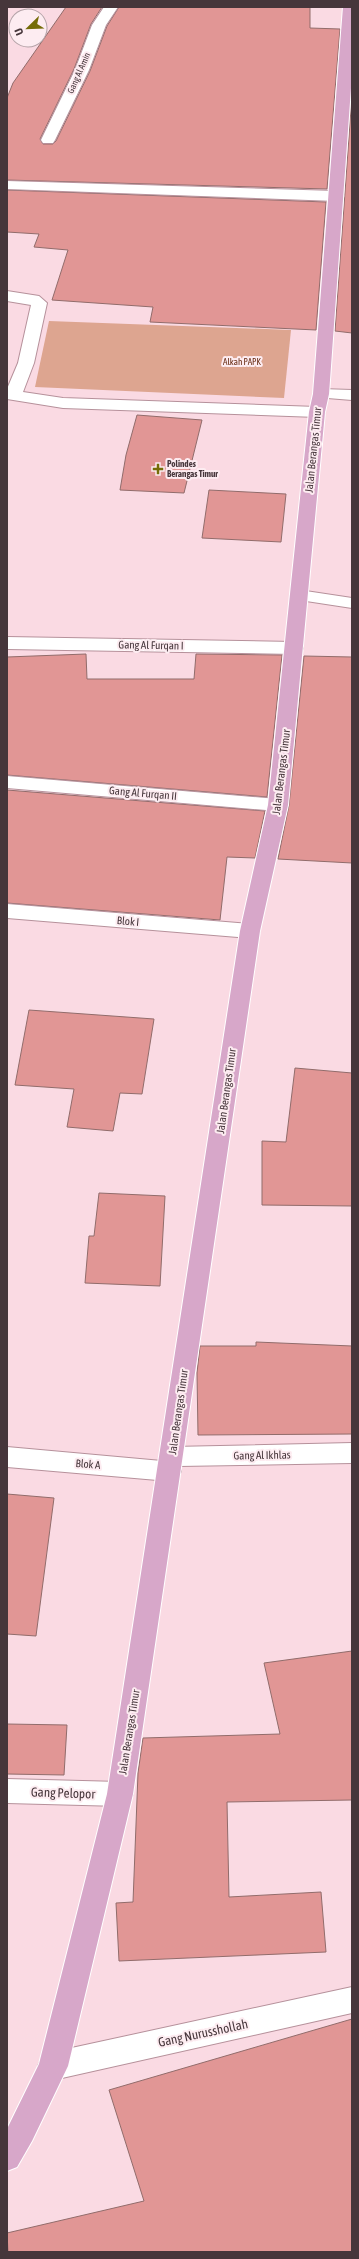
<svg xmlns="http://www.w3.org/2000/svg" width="359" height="2259" viewBox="0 0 359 2259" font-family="'Asap Condensed',sans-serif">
<rect width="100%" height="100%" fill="#fadae3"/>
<path fill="#dda590" d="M49,321L291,330L284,398L35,387Z"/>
<g fill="#e19695" stroke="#916c6b">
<path d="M66,7H102L91,24L74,69L40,139L43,144H53L56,141L90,71L107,26L119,7H310V28L340,29L327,189L7,180V98L13,83Z"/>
<path d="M352,95V333L335,331Z"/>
<path d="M7,190L326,202L316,330L150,322L153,307L52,300L68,250L34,247L39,234L7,232Z"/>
<path d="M137,415L202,420L184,493L120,490L126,455Z"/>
<path d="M209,490L286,494L281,542L202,538Z"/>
<path d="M86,654L87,679H194L196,654L282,655L267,797L7,775V657Z"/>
<path d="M304,656L352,657V863L278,859L289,805Z"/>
<path d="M7,790L265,811L255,858L227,857L220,920L7,903Z"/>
<path d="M29,1010L154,1019L142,1094L120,1093L113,1131L67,1127L74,1089L15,1085Z"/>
<path d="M295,1068L352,1073V1206L262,1205V1141L286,1142Z"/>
<path d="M99,1193L165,1196L160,1286L85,1283L89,1236H94Z"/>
<path d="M256,1342L352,1346V1434L198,1435L197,1373L200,1346H256Z"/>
<path d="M7,1494L54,1498L36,1636L7,1634Z"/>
<path d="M352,1651V1800L227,1802L229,1897L321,1892L326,1952L119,1961L116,1903L133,1902L138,1773L143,1738L280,1734L264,1663Z"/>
<path d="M7,1724L67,1725L64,1775L7,1774Z"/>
<path d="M352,2019V2252H8L7,2233L144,2201L109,2090Z"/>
</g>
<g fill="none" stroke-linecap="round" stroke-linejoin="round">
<defs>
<g id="minor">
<path d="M104,7H118L106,25L89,70L55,140L53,143H43L41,140L75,70L92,25Z"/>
<path d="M7,181L336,191L341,193L344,196L341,199L336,201L7,189Z"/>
<path d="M7,291L39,296L47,303L34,363L23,392L63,398L317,407L323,408L325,412L323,416L317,417L63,408L7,399V389L18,363L31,305L7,301Z"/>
<path d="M321,389L352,390V400L315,397L313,394L315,391Z"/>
<path d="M299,590L352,598V608L293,599L290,595L293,591Z"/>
<path d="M7,637L294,642L301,644L303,648L301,652L294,654L7,649Z"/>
<path d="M7,776L278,799L285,801L288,805L285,809L278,811L7,788Z"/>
<path d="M7,904L250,924L257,926L260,931L257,936L250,938L7,918Z"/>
<path d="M352,1443V1463L179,1466L181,1471L178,1478L169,1481L7,1467V1447L162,1461L160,1457L163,1450L172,1447Z"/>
<path d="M7,1779L120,1782L130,1786L133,1794L130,1802L120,1806L7,1803Z"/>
<path d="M352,1987V2013L53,2080L43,2076L38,2066L43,2056L53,2052Z"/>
</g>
<path id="major" d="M343,7H352V74L329,394L325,412L288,805L260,931L133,1794L68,2066L32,2141L17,2167L7,2171V2129L39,2064L107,1794L240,931L268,805L309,412L313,394Z"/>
</defs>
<use href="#minor" stroke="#b6919b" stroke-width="2"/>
<use href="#major" stroke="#fff" stroke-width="2"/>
<use href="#minor" fill="#fff" fill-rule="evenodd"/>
<use href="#major" fill="#d7a7c9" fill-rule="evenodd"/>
</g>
<path fill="#756c07" stroke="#fdecf1" stroke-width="1.5" d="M156 463h4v4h4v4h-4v4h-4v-4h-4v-4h4z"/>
<g text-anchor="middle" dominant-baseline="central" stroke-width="4" stroke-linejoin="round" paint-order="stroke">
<g font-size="9" fill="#46363b" stroke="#fdecf1">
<text transform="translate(79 73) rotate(-66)">Gang Al Amin</text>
</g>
<g font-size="9" fill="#62240a" stroke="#fdecf1">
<text x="242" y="362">Alkah PAPK</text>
</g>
<g font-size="9" font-weight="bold" fill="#46363b" stroke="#fdecf1" text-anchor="start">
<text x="167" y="464">Polindes<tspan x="167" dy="10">Berangas Timur</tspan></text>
</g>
<g font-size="11" fill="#46363b" stroke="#fdecf1">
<text transform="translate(313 450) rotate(-84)">Jalan Berangas Timur</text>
<text transform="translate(151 645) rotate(1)">Gang Al Furqan I</text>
<text transform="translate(281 772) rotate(-83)">Jalan Berangas Timur</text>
<text transform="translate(143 793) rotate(5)">Gang Al Furqan II</text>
<text transform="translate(128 921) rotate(5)">Blok I</text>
<text transform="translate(226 1091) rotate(-82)">Jalan Berangas Timur</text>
<text transform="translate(178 1412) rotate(-82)">Jalan Berangas Timur</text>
<text transform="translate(262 1455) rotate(-1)">Gang Al Ikhlas</text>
<text transform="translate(88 1464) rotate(5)">Blok A</text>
<text transform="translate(129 1732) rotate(-81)">Jalan Berangas Timur</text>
</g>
<g font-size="13" fill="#46363b" stroke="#fdecf1">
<text transform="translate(63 1793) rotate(2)">Gang Pelopor</text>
<text transform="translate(203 2033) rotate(-12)">Gang Nurusshollah</text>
</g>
</g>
<rect width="359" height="2259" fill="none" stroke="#46363b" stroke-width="16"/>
<g transform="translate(28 28) rotate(247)"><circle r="19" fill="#fdecf1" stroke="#b4a3a8"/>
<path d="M0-3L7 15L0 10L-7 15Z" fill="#756c07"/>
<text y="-6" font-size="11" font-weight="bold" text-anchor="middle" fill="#46363b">U</text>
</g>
</svg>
